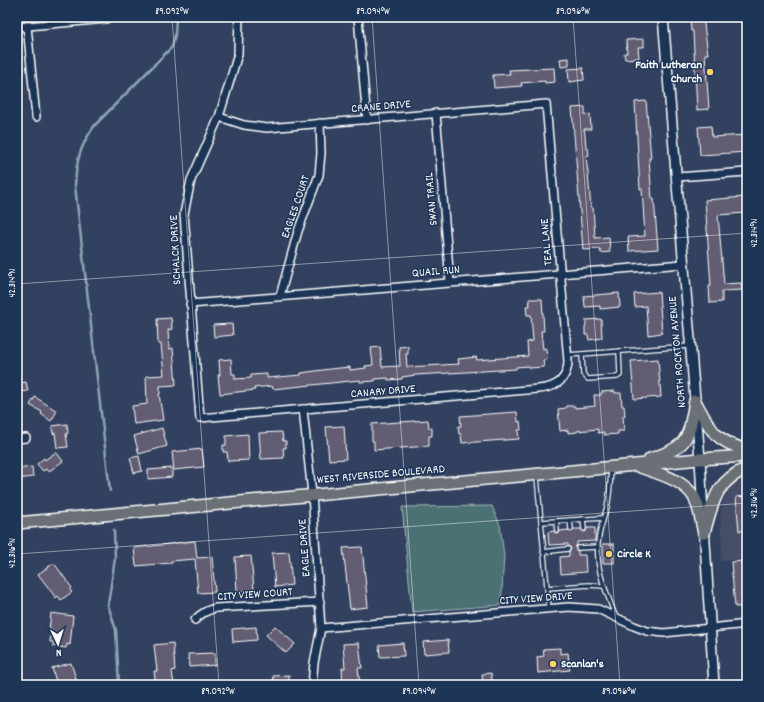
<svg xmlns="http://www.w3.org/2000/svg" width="764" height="702" viewBox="0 0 764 702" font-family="Dekko,sans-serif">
<rect width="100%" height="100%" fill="#32415f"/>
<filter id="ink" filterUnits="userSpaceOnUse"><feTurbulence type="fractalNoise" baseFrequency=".025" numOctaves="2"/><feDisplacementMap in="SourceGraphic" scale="8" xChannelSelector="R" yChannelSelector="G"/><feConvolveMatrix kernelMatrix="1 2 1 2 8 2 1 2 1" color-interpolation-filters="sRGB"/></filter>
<g filter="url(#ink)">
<path fill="#444d68" d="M737,479H747V559L720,561L722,553L720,516L723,502L727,492Z"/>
<path fill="#4b7174" stroke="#a5b8ba" d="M492,506L500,525L504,556L501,605L412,612L402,507Z"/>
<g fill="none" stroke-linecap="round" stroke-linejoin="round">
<g stroke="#8ca7b6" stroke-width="2.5">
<path d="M110,491L75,186C76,161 80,146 95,125L172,47L175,35L176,17"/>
<path d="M114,530L115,558L108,605L116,630L119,685"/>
</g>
</g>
<g fill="#625d72" stroke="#fff">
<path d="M690,17H703L708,54H705L709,109L697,110L693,31H691Z"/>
<path d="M644,39V47H638L639,58L625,59L624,53H627L626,40Z"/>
<path d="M569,58V66L561,67L560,59Z"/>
<path d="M554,68L555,82L545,83V81L521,83L522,86L494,88L493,75L510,74L509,70Z"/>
<path d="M583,68L584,80L569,82L568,69Z"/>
<path d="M646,101L651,158H649L652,199H654L658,249L629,251L628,237L645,236L642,189H640L635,102Z"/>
<path d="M585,107V115L590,114L591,129H584L585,135L586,148H588L589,156H586L588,174L591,208H593L595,238L609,237L610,252L601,253L600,249L583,250L572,108Z"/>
<path d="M711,126L712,137L747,135V152L700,155L698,127Z"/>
<path d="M745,197L746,213L718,215L724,284L741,283L742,290L722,291V302L710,303L709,286H711L705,200Z"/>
<path d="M659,292L662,333L648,335L646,306L635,307L634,294Z"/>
<path d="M619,293L620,307L600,309V306L585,307L584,296Z"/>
<path d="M529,299H542L544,331H541L543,349L546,348L547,360H543L544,367L529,368V366L516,367V369L416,375L402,377V379L388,380V378L375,379V381L360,382V380L273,389L272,386L254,388L255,390L220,394L218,375H220L219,360L231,359L232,374H235V379L251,378V375L267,374V378L301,375V373L330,369L350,367V370L366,368L365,366L373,365L371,348L380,347L382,367L400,366L399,347L408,346V354H406L407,367L459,364L458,359L476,357L477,360L528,356L527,342L533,341L531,315H527L526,306H530Z"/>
<path d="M171,318L172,329L168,330L169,349L173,348L176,385L160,386V394H159L163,420L134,424L132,406L147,404L146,376L164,375L161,344H158L157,319Z"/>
<path d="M601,319L602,338L589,340L588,335H585V326L586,325V320Z"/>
<path d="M232,324L233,335L214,337L213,325Z"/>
<path d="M658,359L661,397L634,399L631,361Z"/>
<path d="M26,382L28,391L21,392L24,408L17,409V390L19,389L18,383Z"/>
<path d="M615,391V393H621L622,406H624L625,416H623L624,431H618V434L604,435V432L598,433V429L577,431V432L568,433V430L560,431L558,409L566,408V406H575V408L595,406L594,395H601V392Z"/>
<path d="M35,397L57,411L51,421L41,414L42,412L30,405Z"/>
<path d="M517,412L518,422L520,421L521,430H518L519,439L462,443L461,434H459L458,426H461L460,416Z"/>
<path d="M428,420L429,428H432V436H429V446L374,450V441H372V424Z"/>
<path d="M67,424L68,433L66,434L68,447L57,448L55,433L53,434L52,426Z"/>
<path d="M344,426L346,459L329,460L326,427Z"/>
<path d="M162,428L167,446L139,454L134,436Z"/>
<path d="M282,432L283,441H286V448H283L284,458L261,459L259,433Z"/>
<path d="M248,434L249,460L228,461L227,452H223V445H226V436Z"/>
<path d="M202,449L204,467L174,470L172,452Z"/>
<path d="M56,452L63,461L48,472L46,469L43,471L37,464L44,458L45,460Z"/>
<path d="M139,456L142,471L134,473L130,458Z"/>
<path d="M32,467L33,477L18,479L17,469Z"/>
<path d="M172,468V477L148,479V470Z"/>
<path d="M747,496V530L739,531L736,497Z"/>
<path d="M587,528H595V541L577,542V545L575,548L578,551V555H585L586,572L561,574L560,557L569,556V552L571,548L568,546V544L549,545L548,532L554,531L557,534L559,533L560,531L568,530L571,532L574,529H581L584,532L586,531Z"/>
<path d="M195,541L197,558L212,557L215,592L198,593L195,559L171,561V563L136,566L134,548Z"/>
<rect x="603" y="544" width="11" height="19"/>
<path d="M362,547L368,607L350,609L343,548Z"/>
<path d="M289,552L292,585L275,587L272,553Z"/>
<path d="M251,556L254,590L237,591L235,557Z"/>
<path d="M743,561L747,606L735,607L731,562Z"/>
<path d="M54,563L72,588L70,590L72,592L61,600L58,596L56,598L38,574Z"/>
<path d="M51,613L73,616L70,645L67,644L66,648L53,646V642H50L51,630H49Z"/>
<path d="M275,626L295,644L286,653L266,635Z"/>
<path d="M256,627L257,640L233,642L232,629Z"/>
<path d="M448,640L449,652L424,654L423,642Z"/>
<path d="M173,643L175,670L172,671L174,685H156L154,671H157L154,645Z"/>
<path d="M359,643L362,668H358L360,685H343L342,668H345L343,644Z"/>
<path d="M403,643L404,656L380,657L379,645Z"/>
<path d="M560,648V654L568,653L570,670L538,673L537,657L544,656L543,649Z"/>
<path d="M215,653V665L189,667L188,654Z"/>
<path d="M71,663L78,685H57L52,668Z"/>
<path d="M491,673L493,685H483L482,674Z"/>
<path d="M289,675V685H274L273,676Z"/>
</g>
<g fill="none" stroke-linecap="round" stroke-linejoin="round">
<defs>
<g id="lane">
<path d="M582,354L583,374L588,379L617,377L620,375L619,351"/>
<path d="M568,355L690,346"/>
<path d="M611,470C610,482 610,495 607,507C602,524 596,539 598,558C599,578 609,597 615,616"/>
<path d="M537,477L549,609"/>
<path d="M583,519L584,529"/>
<path d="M570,520L571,529"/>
<path d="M556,521L557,531"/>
<path d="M541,522L603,518"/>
<path d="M578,548L598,547"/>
<path d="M543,552L568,549"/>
<path d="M547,588L589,585L604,586"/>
</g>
<g id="street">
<path d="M358,17L367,120"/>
<path d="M27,26L36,117"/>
<path d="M17,27L106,19L105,17"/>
<path d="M436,113L450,282"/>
<path d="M219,117L244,125L267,128L546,104L568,361C568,380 555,388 538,389L200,418L184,214L191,180L219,117L238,54L239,17"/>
<path d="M677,177L747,172"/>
<path d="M280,296L298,231L319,175L321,153L320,123"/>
<path d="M190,304L683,264"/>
<path d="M303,409L312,494L321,628L314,663L312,685"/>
<path d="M17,439L26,438"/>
<path d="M195,620C201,613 207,610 216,608L320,602"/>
<path d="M321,628L569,607L598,609L634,626L647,631L664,633L747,624"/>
</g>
<g id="secondary">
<path d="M663,17L700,459L703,514"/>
<path d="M704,527L714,685"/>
</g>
<g id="primary">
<path d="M695,401C710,429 714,441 747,450"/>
<path d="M650,459C690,446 688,439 695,401"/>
<path d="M638,466C656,473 683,479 694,497C700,508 701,522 704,533"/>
<path d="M17,523L636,465L700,459L747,456"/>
<path d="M704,533C713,502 715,482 747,468"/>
</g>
</defs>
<use href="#lane" stroke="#fff" stroke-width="6"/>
<use href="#street" stroke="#fff" stroke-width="10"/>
<use href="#secondary" stroke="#fff" stroke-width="12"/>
<use href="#primary" stroke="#fff" stroke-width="14"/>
<use href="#lane" stroke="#1d3557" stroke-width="3.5"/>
<use href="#street" stroke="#1d3557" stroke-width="7"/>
<use href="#secondary" stroke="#1d3557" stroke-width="9"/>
<use href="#primary" stroke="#6a7074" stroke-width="11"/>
</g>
</g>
<path fill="none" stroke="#fff" stroke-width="1" stroke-opacity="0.45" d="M172,17L219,685M372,17L419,685M573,17L620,685M17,284L747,233M17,554L747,503M17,666L18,685"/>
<g fill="#ffd166" stroke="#1d3557" stroke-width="1.5">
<circle cx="710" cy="72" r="4"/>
<circle cx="609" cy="554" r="4"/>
<circle cx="553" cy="664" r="4"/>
</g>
<g text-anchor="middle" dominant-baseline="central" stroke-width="3" stroke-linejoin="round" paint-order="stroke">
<g font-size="12" font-weight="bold" fill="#fff" stroke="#1d3557" text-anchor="start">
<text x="702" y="65" text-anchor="end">Faith Lutheran<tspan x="702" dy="14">Church</tspan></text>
<text x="617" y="554">Circle K</text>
<text x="561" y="664">Scanlan's</text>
</g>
<g font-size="12" fill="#fff" stroke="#1d3557">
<text transform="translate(381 107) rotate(-5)">CRANE DRIVE</text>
<text transform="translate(432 199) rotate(-95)">SWAN TRAIL</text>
<text transform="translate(296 207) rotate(-71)">EAGLES COURT</text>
<text transform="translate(547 242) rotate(-95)">TEAL LANE</text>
<text transform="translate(176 250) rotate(-93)">SCHALCK DRIVE</text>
<text transform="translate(436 272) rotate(-5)">QUAIL RUN</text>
<text transform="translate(678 352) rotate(-95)">NORTH ROCKTON AVENUE</text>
<text transform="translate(383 392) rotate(-5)">CANARY DRIVE</text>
<text transform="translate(381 475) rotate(-5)">WEST RIVERSIDE BOULEVARD</text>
<text transform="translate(305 548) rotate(-94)">EAGLE DRIVE</text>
<text transform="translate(255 595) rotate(-4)">CITY VIEW COURT</text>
<text transform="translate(536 599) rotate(-4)">CITY VIEW DRIVE</text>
</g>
</g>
<rect width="764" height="702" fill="none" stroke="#1d3557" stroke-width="44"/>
<g transform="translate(58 644) rotate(176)" stroke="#1d3557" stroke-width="3" paint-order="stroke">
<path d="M0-3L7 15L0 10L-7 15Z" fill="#ffffff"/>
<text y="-6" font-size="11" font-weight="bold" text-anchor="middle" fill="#ffffff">N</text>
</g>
<rect x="22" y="22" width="720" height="658" fill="none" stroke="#fff" stroke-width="1.5"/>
<g font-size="10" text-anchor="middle" fill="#fff">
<text x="172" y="14">89.092°W</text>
<text x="373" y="14">89.094°W</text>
<text x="573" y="14">89.096°W</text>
<text transform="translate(753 233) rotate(-90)" y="4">42.314°N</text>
<text transform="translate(11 283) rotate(-90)" y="4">42.314°N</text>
<text transform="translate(753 503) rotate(-90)" y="4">42.316°N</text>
<text transform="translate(11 553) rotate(-90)" y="4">42.316°N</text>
<text x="218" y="694">89.092°W</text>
<text x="419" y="694">89.094°W</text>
<text x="619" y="694">89.096°W</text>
</g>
</svg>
